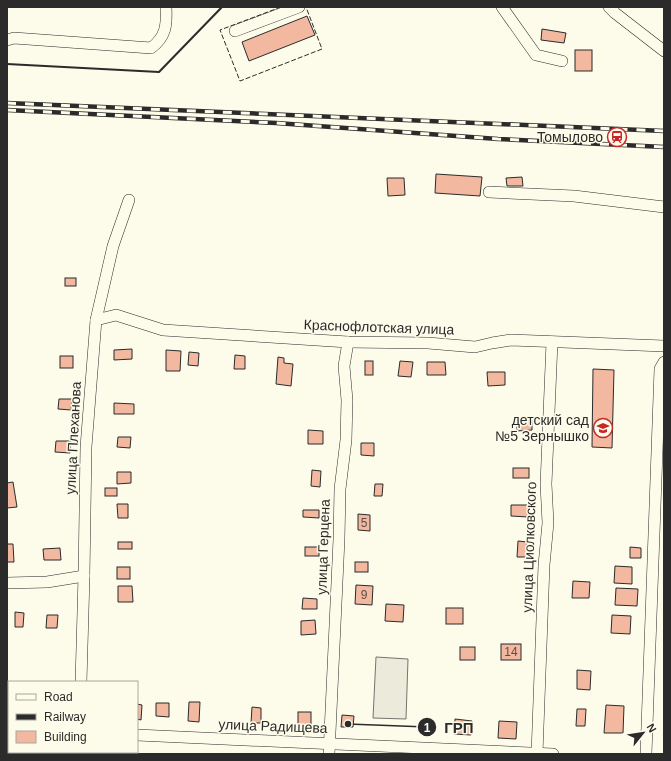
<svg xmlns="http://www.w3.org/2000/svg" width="671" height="761" viewBox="0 0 671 761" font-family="Helvetica,sans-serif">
<rect width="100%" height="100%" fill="#fdfbea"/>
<path fill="#ecebdb" stroke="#74746e" d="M376,657L408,659L406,719L373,718Z"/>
<g fill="#f2b8a0" stroke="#2b2b2b">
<path d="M307,16L315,35L249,61L242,42Z"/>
<path d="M542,29L566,33L564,43L541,40Z"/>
<rect x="575" y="50" width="17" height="21"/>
<path d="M436,174L482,177L480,196L435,193Z"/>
<path d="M522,177L523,186H507L506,178Z"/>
<path d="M387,178H404L405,195L388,196Z"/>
<rect x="65" y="278" width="11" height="8"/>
<path d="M132,349V359L114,360V350Z"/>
<path d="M166,350L181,351L180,371H166Z"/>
<path d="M189,352L199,353L198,366L188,365Z"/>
<path d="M235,355L245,356V369H234Z"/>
<rect x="60" y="356" width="13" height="12"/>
<path d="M278,357L284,358V363L293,364L291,386L276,384Z"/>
<rect x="365" y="361" width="8" height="14"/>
<path d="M400,361L413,362L411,377L398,376Z"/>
<path d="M427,362H445L446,375H427Z"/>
<path d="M593,369L614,370L612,448L592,447Z"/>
<path d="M487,372H505V385L488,386Z"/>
<path d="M59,399H72L71,410L58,409Z"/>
<path d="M114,403L134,404V414H114Z"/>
<path d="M517,420H532V430L517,431Z"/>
<path d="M308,430L323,431V444H308Z"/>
<path d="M118,437H131L130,448L117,447Z"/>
<path d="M56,441H71L70,453L55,452Z"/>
<path d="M361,443H374V456L361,455Z"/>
<rect x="513" y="468" width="16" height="10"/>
<path d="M312,470L321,471L320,487L311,486Z"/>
<path d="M117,472H131V483L117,484Z"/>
<path d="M13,482L17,507L7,508V483Z"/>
<path d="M375,484H383L382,496H374Z"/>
<rect x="105" y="488" width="12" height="8"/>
<path d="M117,504H128V518H118Z"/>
<path d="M511,505H528V517L511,516Z"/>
<path d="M303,510H319V518L303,517Z"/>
<path d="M358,514L370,515V531L358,530Z"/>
<path d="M518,541L527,542V557H517Z"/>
<rect x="118" y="542" width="14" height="7"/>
<path d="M7,544H13L14,562H7Z"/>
<rect x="305" y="547" width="14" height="9"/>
<path d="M630,547L641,548V558H630Z"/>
<path d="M60,548L61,560H44L43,549Z"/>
<rect x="355" y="562" width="13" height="10"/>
<path d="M615,566L632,567V584L614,583Z"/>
<rect x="117" y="567" width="13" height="12"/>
<path d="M573,581L590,582L589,598H572Z"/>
<path d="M356,585L373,586L372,605L355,604Z"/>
<path d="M118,586H132L133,602H118Z"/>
<path d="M616,588L638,589L637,606L615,605Z"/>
<path d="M303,598L317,599V609H302Z"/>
<path d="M386,604L404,605L403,622L385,621Z"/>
<rect x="446" y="608" width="17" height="16"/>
<path d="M15,612L24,613L23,627H15Z"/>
<path d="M47,615H58L57,628H46Z"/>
<path d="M612,615L631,616L630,634L611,633Z"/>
<path d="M315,620L316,634L301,635V621Z"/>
<rect x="501" y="644" width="20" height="16"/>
<rect x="460" y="647" width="15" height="13"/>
<path d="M577,670L591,671L590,690L577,689Z"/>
<path d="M189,702H200L199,722L188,721Z"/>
<path d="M156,703H169V717L156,716Z"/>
<path d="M137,704L142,705L141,720L137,719Z"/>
<path d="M606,705L624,706L623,733H604Z"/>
<path d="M252,707L261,708V723H251Z"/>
<path d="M577,709H586L585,726H576Z"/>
<rect x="298" y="712" width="13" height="14"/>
<path d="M342,715L354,716L353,727H341Z"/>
<path d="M455,719L472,721L471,735L454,734Z"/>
<path d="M499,721L517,722L516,739L498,738Z"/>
</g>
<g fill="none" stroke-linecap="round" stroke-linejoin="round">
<defs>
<g id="minor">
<path d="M502,7L536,55L562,61"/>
<path d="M609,7L615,13L664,51"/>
<path d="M235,31L299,7"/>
<path d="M7,40L14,38L151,48C166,37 167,25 166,7"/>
<path d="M489,192L574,196L664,207"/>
<path d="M96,320L116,315L163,330L348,342L428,343L475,347L492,343L511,340L664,346"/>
<path d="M7,583L47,582L84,576"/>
<path d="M81,682L84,576L86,447L96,320L113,246L129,200"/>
<path d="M7,729H9"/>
<path d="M137,735L553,754"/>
<path d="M78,754V752"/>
<path d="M329,754L339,539L340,489L346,440L347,400L344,366L348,342"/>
<path d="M537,754L544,565L548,523L546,484L552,342"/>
<path d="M646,754L660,369L664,362"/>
</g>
</defs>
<use href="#minor" stroke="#2b2b2b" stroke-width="12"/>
<use href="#minor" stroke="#fdfbea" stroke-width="11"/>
<defs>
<g id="rail">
<path d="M7,103L664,131"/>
<path d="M7,110L276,123L498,139L664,147"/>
</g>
</defs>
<use href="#rail" stroke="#2b2b2b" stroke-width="4.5"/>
<use href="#rail" stroke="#fdfbea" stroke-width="3" stroke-dasharray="9" stroke-linecap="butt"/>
<path stroke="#2b2b2b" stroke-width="1" stroke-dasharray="5 2" stroke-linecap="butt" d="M281,7L220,30L240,81L322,49L306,7"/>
<path stroke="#2b2b2b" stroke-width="2" d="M7,64L159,72L222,7"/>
</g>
<defs>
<symbol id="station-ring" viewBox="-11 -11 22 22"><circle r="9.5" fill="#fdfbea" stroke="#c62828" stroke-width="1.5"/><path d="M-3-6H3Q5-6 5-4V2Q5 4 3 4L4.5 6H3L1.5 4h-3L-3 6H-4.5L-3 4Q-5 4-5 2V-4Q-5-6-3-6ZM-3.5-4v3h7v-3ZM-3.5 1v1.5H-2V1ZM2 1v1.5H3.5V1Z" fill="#c62828"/></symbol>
<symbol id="school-ring" viewBox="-11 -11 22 22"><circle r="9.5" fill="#fdfbea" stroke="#c62828" stroke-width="1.5"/><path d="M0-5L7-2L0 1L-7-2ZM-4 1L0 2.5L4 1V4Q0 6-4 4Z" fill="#c62828"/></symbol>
</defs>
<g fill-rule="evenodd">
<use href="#station-ring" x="606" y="126" width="22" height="22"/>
<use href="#school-ring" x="592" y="417" width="22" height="22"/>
</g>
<g text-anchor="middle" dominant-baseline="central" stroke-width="3" stroke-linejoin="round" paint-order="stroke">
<g font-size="12" fill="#5d4e48">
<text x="364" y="523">5</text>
<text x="364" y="595">9</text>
<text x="511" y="652">14</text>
</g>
<g font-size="14" fill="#2b2b2b" stroke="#fdfbea" text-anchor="end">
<text x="603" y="137">Томылово</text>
<text x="589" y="420">детский сад<tspan x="589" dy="16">№5 Зернышко</tspan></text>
</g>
<g font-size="14" fill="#2b2b2b" stroke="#fdfbea">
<text transform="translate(379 327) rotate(2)">Краснофлотская улица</text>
<text transform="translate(73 438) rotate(-87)">улица Плеханова</text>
<text transform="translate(323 547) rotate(-88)">улица Герцена</text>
<text transform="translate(529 547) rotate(-88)">улица Циолковского</text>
<text transform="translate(273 726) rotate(2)">улица Радищева</text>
</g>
</g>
<path fill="none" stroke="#2b2b2b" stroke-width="1.5" d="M348 724L427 727"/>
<g fill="#2b2b2b" stroke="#fdfbea" stroke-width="1.5">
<circle cx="348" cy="724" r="4"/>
<circle cx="427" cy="727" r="10"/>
</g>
<g font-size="12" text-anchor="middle" font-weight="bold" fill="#fff">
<text x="427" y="732">1</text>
</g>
<g font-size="15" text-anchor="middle" font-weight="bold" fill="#2b2b2b" stroke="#fdfbea" stroke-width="3" stroke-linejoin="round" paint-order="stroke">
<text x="459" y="733">ГРП</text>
</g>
<rect width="671" height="761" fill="none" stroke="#2b2b2b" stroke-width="16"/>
<rect x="8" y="681" width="130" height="72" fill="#fdfbea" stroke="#a9a89e"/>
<rect x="16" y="694" width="20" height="6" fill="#fdfbea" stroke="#a9a89e"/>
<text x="44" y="701" font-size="12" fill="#2b2b2b">Road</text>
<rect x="16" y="714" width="20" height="6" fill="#2b2b2b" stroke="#a9a89e"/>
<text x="44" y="721" font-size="12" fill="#2b2b2b">Railway</text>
<rect x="16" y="731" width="20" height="12" fill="#f2b8a0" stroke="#a9a89e"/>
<text x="44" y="741" font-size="12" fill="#2b2b2b">Building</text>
<g transform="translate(643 733) rotate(60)" stroke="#fdfbea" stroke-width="3" paint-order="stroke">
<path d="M0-3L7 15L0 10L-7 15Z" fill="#2b2b2b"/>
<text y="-6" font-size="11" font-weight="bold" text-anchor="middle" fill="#2b2b2b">N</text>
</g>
</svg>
